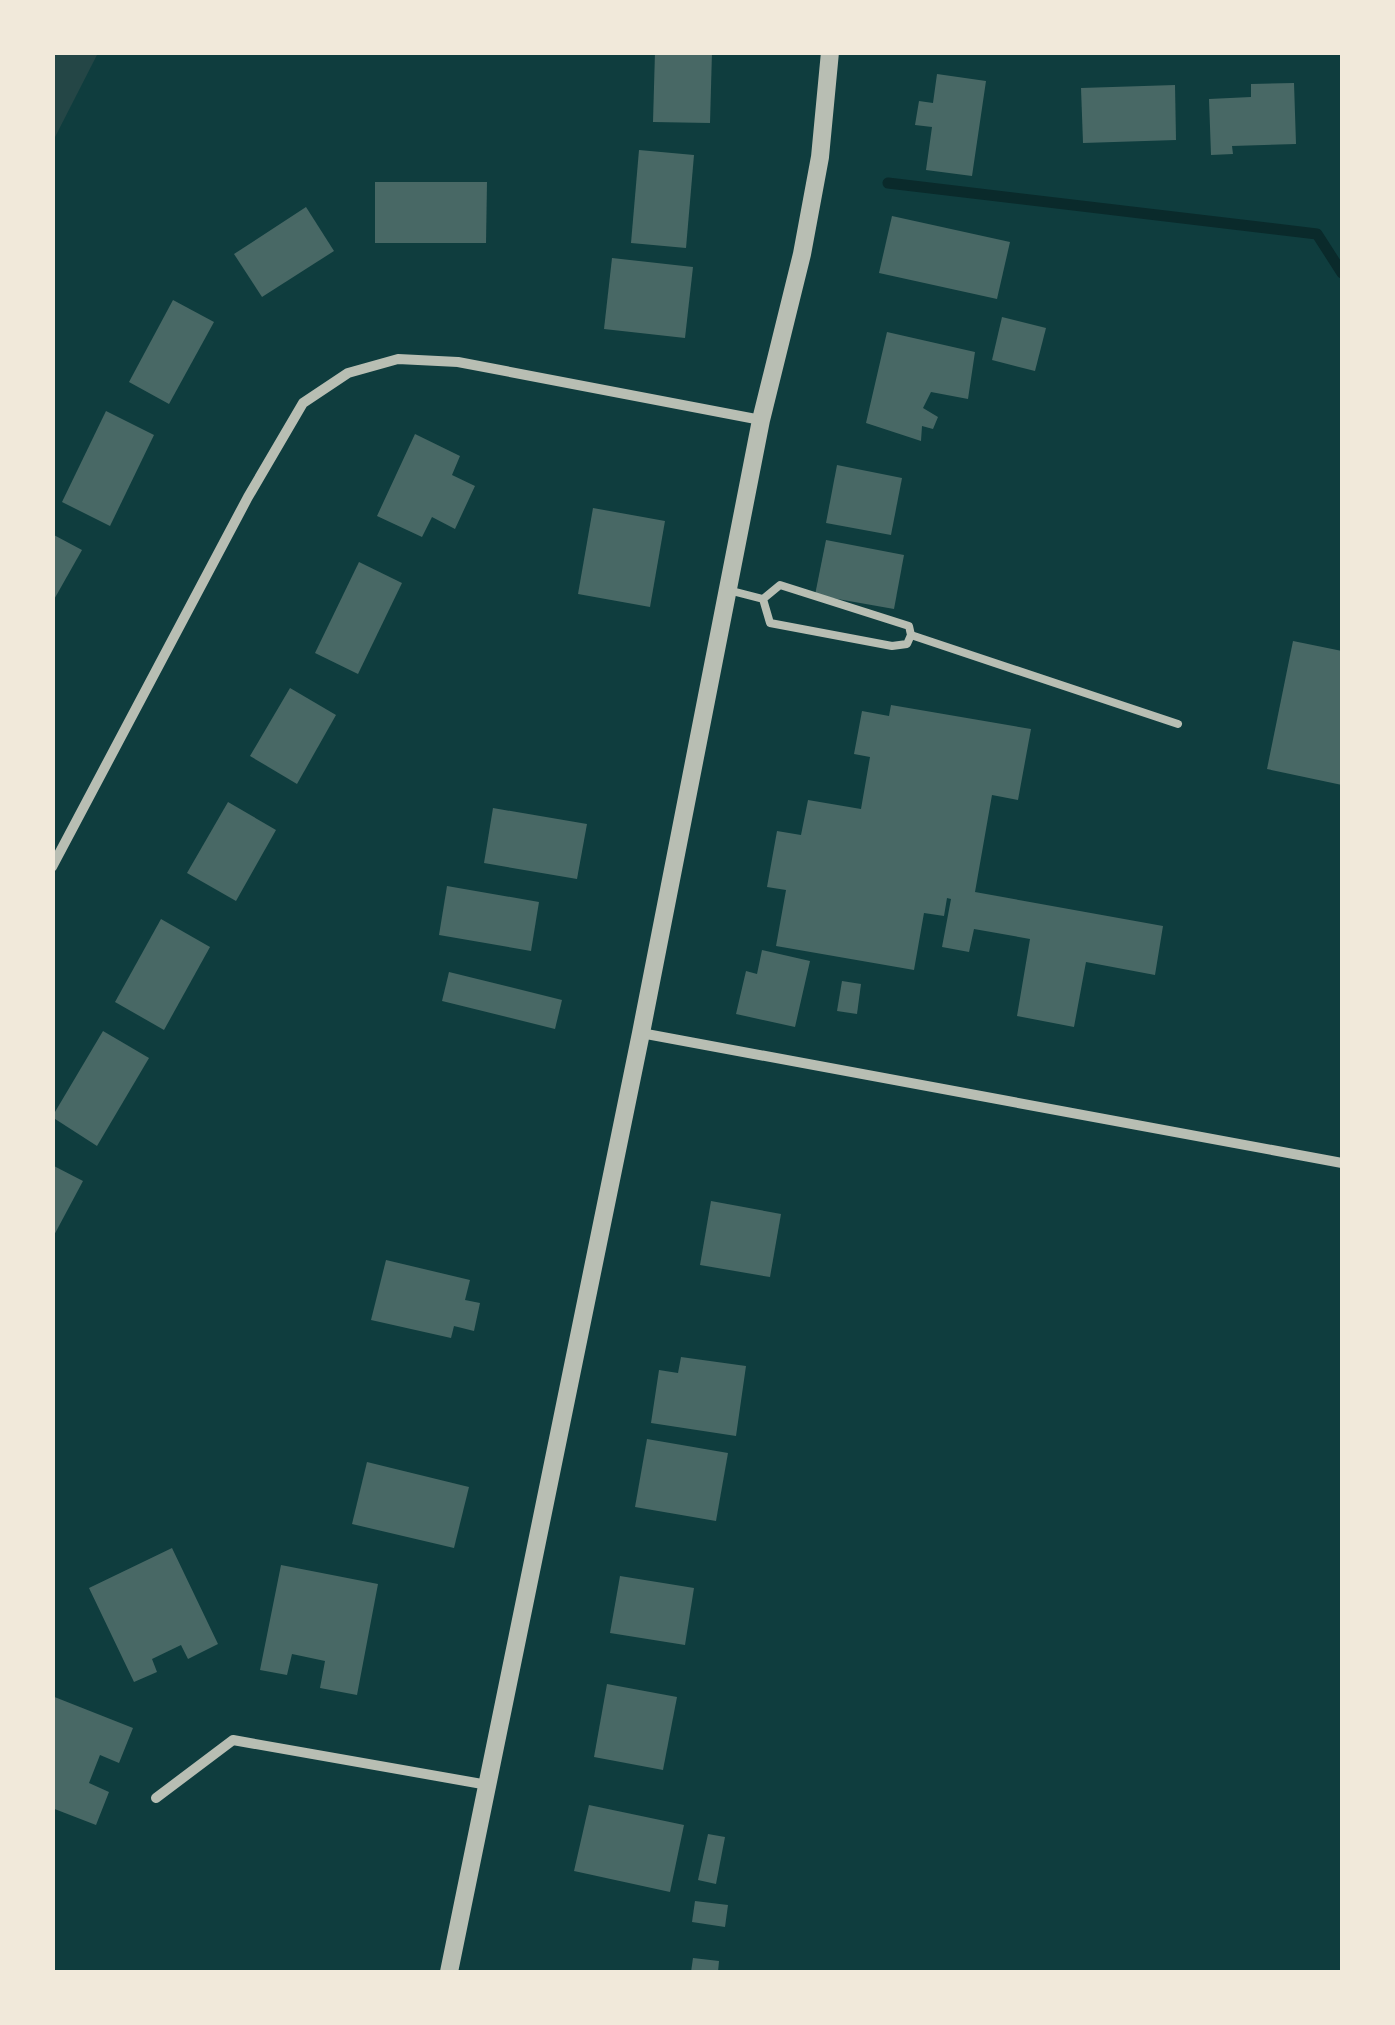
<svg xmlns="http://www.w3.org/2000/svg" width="1395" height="2025" viewBox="0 0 1395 2025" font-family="'Crimson Pro',serif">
<rect width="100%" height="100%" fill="#0f3d3e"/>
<path fill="#244646" d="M53,52L98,53L53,141L52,53Z"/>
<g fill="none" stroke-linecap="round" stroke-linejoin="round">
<path stroke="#0a2a2b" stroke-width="11" d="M888,183L1317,234L1342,273"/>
</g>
<g fill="#486865">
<path d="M655,52H712L710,123L653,122Z"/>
<path d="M937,74L986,81L972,176L926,170L932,127L915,125L919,101L933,103Z"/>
<path d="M1294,83L1296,144L1232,146L1233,154L1211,155L1209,99L1251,97V84Z"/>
<path d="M1175,85L1176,140L1083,143L1081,88Z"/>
<path d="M639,150L694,155L686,248L631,243Z"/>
<path d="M375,182H487L486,243H375Z"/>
<path d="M306,207L334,251L262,297L234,254Z"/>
<path d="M892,216L1010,242L997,299L879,273Z"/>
<path d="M612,258L693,267L685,338L604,329Z"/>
<path d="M173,300L214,322L169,404L129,382Z"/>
<path d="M1002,317L1046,328L1035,371L992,360Z"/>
<path d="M887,332L975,352L968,399L931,392L923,408L938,417L933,429L922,426L921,441L866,423Z"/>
<path d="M106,411L154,435L110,526L62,502Z"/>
<path d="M415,434L460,456L452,475L475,486L455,529L432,517L422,537L377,516Z"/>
<path d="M837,465L902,478L891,535L826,523Z"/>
<path d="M593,508L665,521L650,607L578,594Z"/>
<path d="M52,534L82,550L52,603Z"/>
<path d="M826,540L904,555L894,609L815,595Z"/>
<path d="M359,562L402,583L358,674L315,653Z"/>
<path d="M1293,641L1342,651V785L1267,769Z"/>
<path d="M290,688L336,715L297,784L250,756Z"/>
<path d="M891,705L1031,729L1018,800L992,795L975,892L1163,926L1155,975L1086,962L1074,1027L1017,1016L1030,939L974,929L969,952L942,947L951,899L947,898L944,916L924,913L914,970L776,946L786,890L767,887L777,831L801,835L808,800L861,809L870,757L854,754L862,711L889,716Z"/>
<path d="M228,802L276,830L236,901L187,873Z"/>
<path d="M493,808L587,824L577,879L484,863Z"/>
<path d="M447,886L539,902L531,951L439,935Z"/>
<path d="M161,919L210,947L164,1030L115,1002Z"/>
<path d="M762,950L810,961L795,1027L736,1014L746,971L757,974Z"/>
<path d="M449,972L562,1000L555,1029L442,1001Z"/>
<path d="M842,981L861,984L857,1014L837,1011Z"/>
<path d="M103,1031L149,1058L97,1146L52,1117Z"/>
<path d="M52,1165L83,1181L52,1239Z"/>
<path d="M711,1201L781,1214L770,1277L700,1265Z"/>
<path d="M386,1260L470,1280L465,1300L480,1303L474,1331L454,1326L451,1338L371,1320Z"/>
<path d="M681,1357L746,1366L736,1436L651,1423L659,1370L678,1373Z"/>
<path d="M647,1439L728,1453L716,1521L635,1507Z"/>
<path d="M367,1462L469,1487L454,1548L352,1524Z"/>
<path d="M172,1548L218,1644L188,1659L181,1645L152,1659L157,1672L134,1682L89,1588Z"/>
<path d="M281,1565L378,1584L357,1695L320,1688L325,1661L292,1654L287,1675L260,1670Z"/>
<path d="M620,1576L694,1588L685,1645L610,1633Z"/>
<path d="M607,1684L677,1697L663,1770L594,1757Z"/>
<path d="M52,1696L133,1728L119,1763L100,1755L89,1783L109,1792L96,1825L52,1808Z"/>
<path d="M589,1805L684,1825L670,1892L574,1871Z"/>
<path d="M708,1834L725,1837L716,1884L698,1880Z"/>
<path d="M695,1901L728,1905L725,1927L692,1922Z"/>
<path d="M693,1958L719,1961L718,1972H691Z"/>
</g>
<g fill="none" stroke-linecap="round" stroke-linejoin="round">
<g stroke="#b8beb3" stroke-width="8">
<path d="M728,590L763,599L770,623L892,646L907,644L911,635L909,626L780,585L763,599"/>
<path d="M911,635L1178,724"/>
</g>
<g stroke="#b8beb3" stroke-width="10">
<path d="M52,867L248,497L303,403L348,373L398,359L458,362L761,420"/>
<path d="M641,1033L1342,1163"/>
<path d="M156,1798L233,1740L488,1785"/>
</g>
<path stroke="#b8beb3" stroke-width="18" d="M449,1972L641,1033L761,420L802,254L820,157L830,52"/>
</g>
<rect width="1395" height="2025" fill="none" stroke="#f1e9da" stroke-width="110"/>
</svg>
